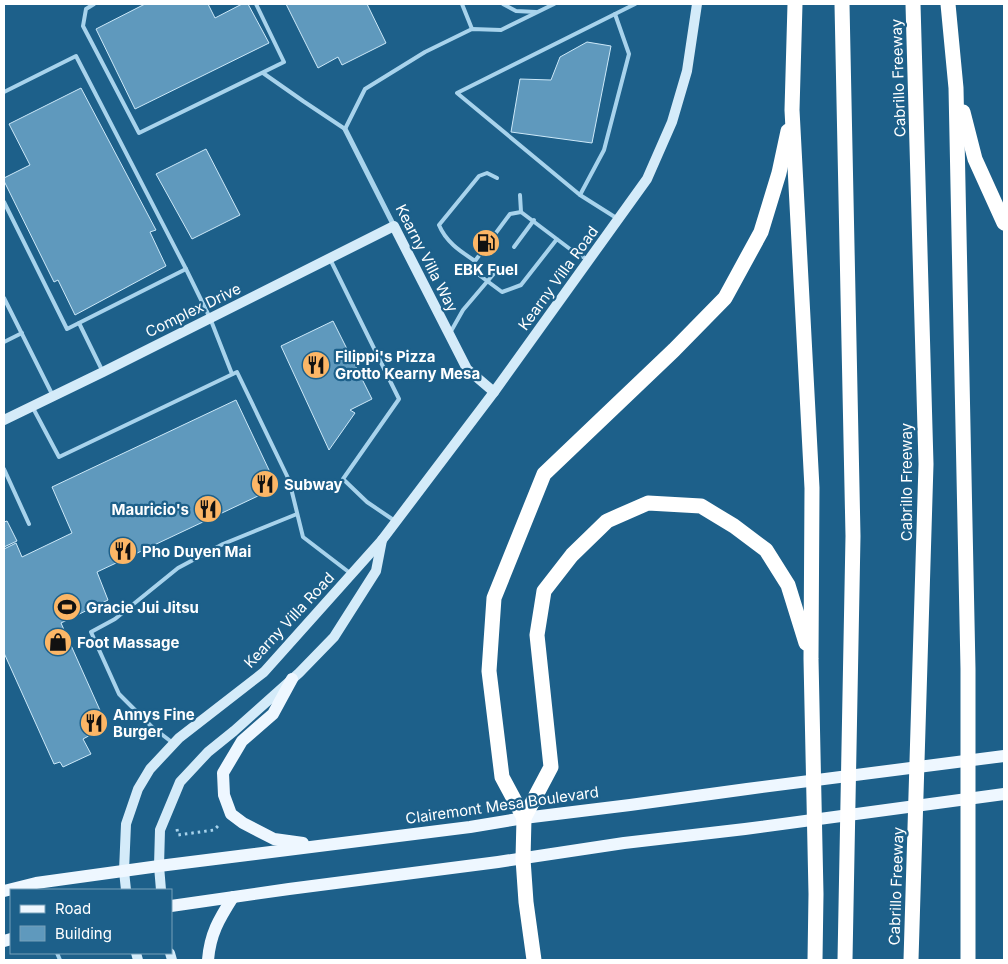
<svg xmlns="http://www.w3.org/2000/svg" width="1008" height="964" viewBox="0 0 1008 964" font-family="Inter,sans-serif">
<rect width="100%" height="100%" fill="#1d608a"/>
<g fill="#5f99bd" stroke="#cde9f9">
<path d="M145,4H208L215,18L242,4H248L269,43L135,109L96,29Z"/>
<path d="M286,4H367L386,43L342,65L338,57L318,68Z"/>
<path d="M587,42L611,46L592,143L511,132L520,79L551,80L560,57Z"/>
<path d="M81,88L156,230L150,232L166,266L75,315L58,280L54,282L4,181V178L30,165L9,124Z"/>
<path d="M206,149L240,215L192,239L156,174Z"/>
<path d="M333,321L372,399L350,410L355,413L329,450L281,346Z"/>
<path d="M236,400L277,487L97,572L108,600L61,623L107,726L83,739L91,754L63,767L60,762L54,764L4,653V549L16,543L22,557L72,533L52,487Z"/>
<path d="M7,521L17,541L4,547V522Z"/>
</g>
<g fill="none" stroke-linecap="round" stroke-linejoin="round">
<path stroke="#a8d3ec" stroke-width="3" stroke-dasharray="2.5 4" stroke-linecap="butt" d="M177,829L178,835L214,830L220,824"/>
<g stroke="#a8d3ec" stroke-width="4">
<path d="M94,4L86,9L83,26L139,133L284,62L256,4"/>
<path d="M462,4L472,29"/>
<path d="M503,4L516,11L536,12"/>
<path d="M263,73L303,101L345,129L365,89L425,52L472,29L501,30L554,4"/>
<path d="M4,92L76,56L186,269L210,318L232,374"/>
<path d="M520,195L521,212"/>
<path d="M580,195L604,150L629,54L615,14"/>
<path d="M4,202L67,329L186,269"/>
<path d="M618,219L580,195L457,93L635,4"/>
<path d="M557,239L521,285L502,292L475,272V261L510,214L521,212L570,249L588,260"/>
<path d="M514,247L534,220"/>
<path d="M330,259L399,399L343,479L367,502L395,521"/>
<path d="M475,261C460,251 446,242 439,225L479,176L487,173L497,178"/>
<path d="M4,298L52,394"/>
<path d="M79,323L102,370"/>
<path d="M450,333L463,310L497,270"/>
<path d="M4,342L22,333"/>
<path d="M33,408L59,457L237,372L289,480L303,537L350,573"/>
<path d="M4,469L29,524"/>
<path d="M173,743L152,727L119,694L91,632L115,619L178,568L223,544L297,514"/>
<path d="M57,953L60,960"/>
</g>
<path stroke="#a8d3ec" stroke-width="5" d="M345,129L394,226"/>
<g stroke="#d4ebf9" stroke-width="10">
<path d="M4,420L103,372L394,226L467,369L494,392"/>
<path d="M126,890L124,871L126,824L138,789L150,769L179,738L264,672L382,540L494,392L647,179L672,122L687,71L697,4"/>
<path d="M161,890L159,866L160,830L180,782L208,752L234,731L299,673L334,637L376,571L382,540"/>
<path d="M136,953L138,960"/>
<path d="M170,953L172,960"/>
</g>
<g stroke="#eef7ff" stroke-width="12">
<path d="M292,679L273,714L242,741L223,773L224,795L231,814L243,823L274,839L303,843"/>
<path d="M4,891L36,883L159,866L470,827L524,818L630,805L747,789L1004,756"/>
<path d="M171,906L289,889L498,862L624,843L745,829L1004,794"/>
<path d="M4,941L11,939"/>
<path d="M208,960C210,934 219,919 233,897"/>
</g>
<g stroke="#fff" stroke-width="15">
<path d="M795,4L792,110L812,488L811,659L816,894L815,960"/>
<path d="M842,4L853,536L845,960"/>
<path d="M948,4L956,88L968,669V960"/>
<path d="M963,112L975,159L1004,223"/>
<path d="M524,818L502,777L489,671L494,598L544,474L674,350L725,298L761,232L779,173L788,131"/>
<path d="M534,960L526,902L523,859L524,818L551,767L537,635L544,591L572,555L607,521L648,503L701,506L734,526L766,550L788,585L806,643"/>
<path d="M911,960L926,464L913,4"/>
</g>
</g>
<defs>
<symbol id="fuel-disc" viewBox="-11 -11 22 22"><circle r="9.5" fill="#fcb666" stroke="#1d608a"/><path d="M-5.5-6h7V0h2V4h1.3V-2.5L3-4.5l.8-.8L6-3V5H2.5V1h-1V6h-7ZM-4.2-4.7v3.2H.2V-4.7Z" fill="#111"/></symbol>
<symbol id="restaurant-disc" viewBox="-11 -11 22 22"><circle r="9.5" fill="#fcb666" stroke="#1d608a"/><path d="M-5-6h1v4h1v-4h1v4h1v-4h1v5L-1.5 .5V6h-2V.5L-5-1ZM5-6V6H3V1.5H1.5Q1.5-4 5-6Z" fill="#111"/></symbol>
<symbol id="stadium-disc" viewBox="-11 -11 22 22"><circle r="9.5" fill="#fcb666" stroke="#1d608a"/><path d="M0-5a6.5 5 0 1 0 0 10a6.5 5 0 1 0 0-10ZM-3.5-1.8h7v3.6h-7Z" fill="#111"/></symbol>
<symbol id="shop-disc" viewBox="-11 -11 22 22"><circle r="9.5" fill="#fcb666" stroke="#1d608a"/><path d="M-5-2.5h2.3a2.7 3.5 0 0 1 5.4 0H5L5.5 6h-11ZM-1.5-2.5h3a1.5 2.3 0 0 0-3 0Z" fill="#111"/></symbol>
</defs>
<g fill-rule="evenodd">
<use href="#fuel-disc" x="470" y="227" width="32" height="32"/>
<use href="#restaurant-disc" x="300" y="349" width="32" height="32"/>
<use href="#restaurant-disc" x="249" y="468" width="32" height="32"/>
<use href="#restaurant-disc" x="192" y="493" width="32" height="32"/>
<use href="#restaurant-disc" x="107" y="535" width="32" height="32"/>
<use href="#stadium-disc" x="51" y="591" width="32" height="32"/>
<use href="#shop-disc" x="42" y="626" width="32" height="32"/>
<use href="#restaurant-disc" x="78" y="707" width="32" height="32"/>
</g>
<g text-anchor="middle" dominant-baseline="central" stroke-width="4.5" stroke-linejoin="round" paint-order="stroke">
<g font-size="15" fill="#fff" stroke="#1d608a">
<text transform="translate(898 78) rotate(-92)">Cabrillo Freeway</text>
<text transform="translate(427 258) rotate(63)">Kearny Villa Way</text>
<text transform="translate(558 278) rotate(-54)">Kearny Villa Road</text>
<text transform="translate(193 310) rotate(-26)">Complex Drive</text>
<text transform="translate(906 482) rotate(-90)">Cabrillo Freeway</text>
<text transform="translate(289 620) rotate(-47)">Kearny Villa Road</text>
<text transform="translate(502 805) rotate(-8)">Clairemont Mesa Boulevard</text>
<text transform="translate(896 886) rotate(-88)">Cabrillo Freeway</text>
</g>
<g font-size="15" font-weight="bold" fill="#fff" stroke="#1d608a" text-anchor="start">
<text x="486" y="269" text-anchor="middle">EBK Fuel</text>
<text x="335" y="356">Filippi's Pizza<tspan x="335" dy="17">Grotto Kearny Mesa</tspan></text>
<text x="284" y="484">Subway</text>
<text x="189" y="509" text-anchor="end">Mauricio's</text>
<text x="142" y="551">Pho Duyen Mai</text>
<text x="86" y="607">Gracie Jui Jitsu</text>
<text x="77" y="642">Foot Massage</text>
<text x="113" y="714">Annys Fine<tspan x="113" dy="17">Burger</tspan></text>
</g>
</g>
<rect width="1008" height="964" fill="none" stroke="#ffffff" stroke-width="10"/>
<rect x="10" y="889" width="162" height="65" fill="#1d608a" stroke="#77a0b9"/>
<rect x="20" y="905" width="25" height="8" fill="#eef7ff" stroke="#77a0b9"/>
<text x="55" y="914" font-size="15" fill="#ffffff">Road</text>
<rect x="20" y="926" width="25" height="15" fill="#5f99bd" stroke="#77a0b9"/>
<text x="55" y="939" font-size="15" fill="#ffffff">Building</text>
</svg>
